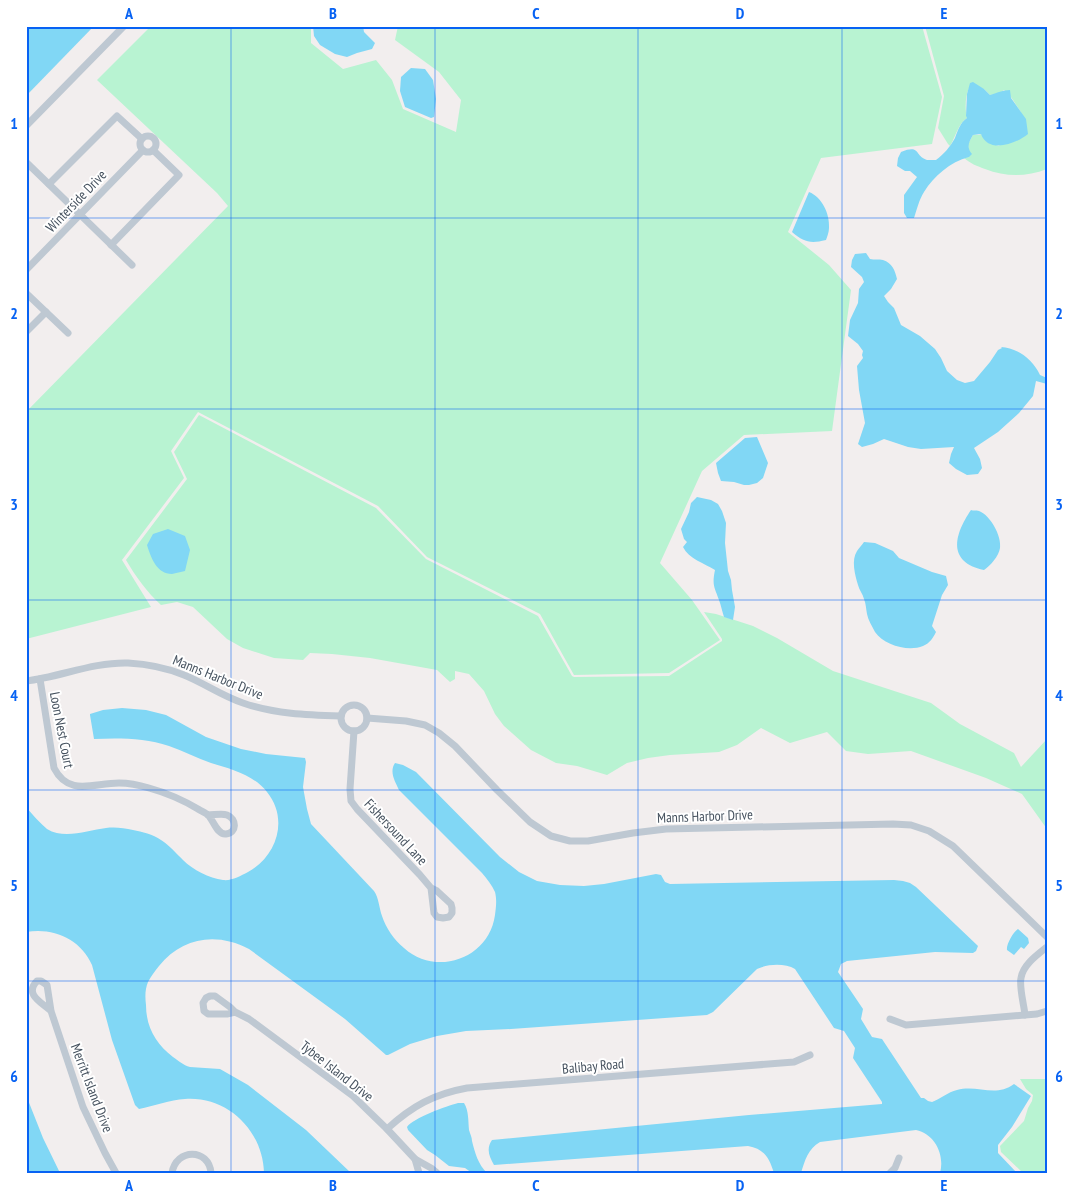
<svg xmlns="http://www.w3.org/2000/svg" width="1073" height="1199" viewBox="0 0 1073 1199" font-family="'PT Sans Narrow',sans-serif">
<rect width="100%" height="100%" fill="#f2eeee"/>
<g fill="#b8f3d2">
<path d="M151,26H311V43L343,69L376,60L392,80L403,109L456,132L461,100L439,72L395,40L398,26H922L942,97L932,144L821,158L788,232L829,265L851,290L832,431L744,435L702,471L660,563L692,600L720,640L669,673L574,675L540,614L427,557L378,506L198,412L171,451L184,478L122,560L151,607L26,639V412L228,206L217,193L97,80Z"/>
<path d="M925,26H1047V169C1026,177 1006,177 985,169C977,166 971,164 964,158L969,157L968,144L973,135H979L981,134L987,142L999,146L1021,112C1016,105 1011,95 1004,90L1000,93L990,95L984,89L969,88C965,97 965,109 967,118C958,124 956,136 950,146L948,144L938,128L944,96Z"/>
<path d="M199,415L376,508L426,559L538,616L572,676L574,677L669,676L722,641V639L704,612L716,614L753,626L777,638L833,671L931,703L960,724L1014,753L1021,767L1047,739V829L1022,794L986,778L911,751L868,754L846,751L827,732L790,743L761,728L737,745L719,752L670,755L648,758L627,763L607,775L577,766L556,763L531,750L504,726L495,714L484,691L469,674L455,671V679L450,682L437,670L370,658L332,654L310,653L303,660L274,658L243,648L227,639L193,607L177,602L161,605C147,592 136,577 126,560L187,479L174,452Z"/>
<path d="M1020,1079H1047V1173H1023L1001,1152L1000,1146L1024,1121L1028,1108L1032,1101L1033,1095L1026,1089Z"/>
</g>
<g fill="#81d7f5">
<path d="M26,26H94L26,96Z"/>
<path d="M313,26H363L364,32L375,43L372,49L357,53L347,57L335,54L320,45L314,36Z"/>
<path d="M411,68L425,69L433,80L436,99L434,117L431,118L405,107L400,91L401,77Z"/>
<path d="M973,82L984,89L990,95C996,93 1004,90 1010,90L1011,98L1026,119L1028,134C1016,144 988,154 981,134L973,135C969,142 966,147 972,154L969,157C950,162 934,176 924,192C919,200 917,209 914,218H907L904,213V195L917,177L910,171H905L897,166L898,158L901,152C921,144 914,156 927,160C930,160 933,160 936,160C944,154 950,147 955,138C958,130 960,123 967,118L966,116L967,94L970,83Z"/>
<path d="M809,192C822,197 830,214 829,228C829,232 827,237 826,240C810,244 804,242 792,232Z"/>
<path d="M866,253L870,259C874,260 879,259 883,260C892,263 895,270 897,279L891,289L884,296L888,302L894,308L901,325L920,336L935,349L941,358L947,371L957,380L965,383L974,381L990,362L998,350L1002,348L1001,347C1018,348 1033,360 1040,375L1047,378V384L1036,381L1033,396L1019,413L998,432L974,448L980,459L982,468L978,474L967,475L956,469L949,463L951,454L954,447L921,449L908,447L884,439L873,444L862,447L858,444L865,423L859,390L857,366L863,358L862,355L863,351L858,344L848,336L850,320L858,303L859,289L864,282L862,277L851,267L852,260L855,254Z"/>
<path d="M757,437L768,463L763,478L757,483L749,485H744L734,482L721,481L718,473L716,463L745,438Z"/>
<path d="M697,497L711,500L718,504L722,511L726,523L725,543L728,571L731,580L732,590L735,607L733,620L724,617C722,611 721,605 719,600C714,586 712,585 715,570C704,563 689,559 683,547L687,542L684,539L681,529L689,512L691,503Z"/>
<path d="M971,510C973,511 976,510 979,511C990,515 1002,536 1000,548C999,556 990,566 984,570C947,562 954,535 971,510Z"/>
<path d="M168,529L185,536L190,550L185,571C181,572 176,573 172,574C157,574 151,558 147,545L153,534Z"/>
<path d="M864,542L875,543L893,551L899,558L932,572L946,576L948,585L942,595L932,626L936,632C933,638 930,643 923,646C908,652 884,645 875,632C872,626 868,620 867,614C866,609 866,604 864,599C863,594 859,590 858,585C855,575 851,560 857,551C859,548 862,545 864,542Z"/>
<path d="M122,708L146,710L166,715L206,737L241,749L266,754L305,758L306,762L303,787L307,809L311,824L374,891C379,898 379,908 382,916C386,928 394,940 404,948C436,977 489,959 495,915C496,907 497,900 495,892C492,885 487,879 482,873L399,790C395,781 389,772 395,763L403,765L416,772L500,857L519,872L537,881L560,885L584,886L604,884L656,874L661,875L665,882L670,884L894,880L903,881L910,883L916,887L977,945L978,946L976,951L973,953L935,952L847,961L841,964L838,972L863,1009L861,1019L872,1037L882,1039L921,1098H924L928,1101L932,1102C940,1099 948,1092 957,1090C977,1084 995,1098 1014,1084L1031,1096L1012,1127L998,1145V1153L1017,1173H940C945,1155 935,1134 916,1130L820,1142C808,1149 805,1160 801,1173H774C769,1157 764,1149 748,1146L494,1165C489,1156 486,1149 492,1140L749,1115L882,1104V1102L853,1058L855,1048L844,1031L834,1028L795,969C785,963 767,964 757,969L713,1012L707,1015L511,1029L466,1031L437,1036L420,1041L410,1044L388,1055H386L345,1019L249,949C217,932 182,937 159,966C155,971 151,976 148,982C145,989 145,997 146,1005C146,1027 156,1044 173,1057C179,1061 183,1065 190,1067L220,1069L248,1085L306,1130L351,1173H264C263,1131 228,1096 185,1099C170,1100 154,1106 139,1109L135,1105L112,1040L92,965C81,939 53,927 26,932V807C32,814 40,823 47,829C65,840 88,830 106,828C115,827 124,828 133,830C142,832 153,834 161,840C169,845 176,853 183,860C193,870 209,878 223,880C232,881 240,876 248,872C277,856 289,819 267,792C254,775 231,769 211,763C197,758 183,751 169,746C145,738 120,738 94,739L90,715V714L103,710Z"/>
<path d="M1018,929L1028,938L1029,943L1024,949L1021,947L1014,955L1007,950C1006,945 1013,932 1018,929Z"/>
<path d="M26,1095L43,1138L60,1173H26Z"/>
<path d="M458,1103H464C469,1111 468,1121 469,1130C470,1134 472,1137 472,1141C475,1153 478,1164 487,1173H472L465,1168L449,1166L435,1155L427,1150L408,1130L407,1127C413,1118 447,1106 458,1103Z"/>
</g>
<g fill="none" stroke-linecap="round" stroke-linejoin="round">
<g stroke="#bec8d2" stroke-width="7">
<path d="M26,126L124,26"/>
<circle cx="148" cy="144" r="8"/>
<path d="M26,162L132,265"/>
<path d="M49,184L117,116L142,139"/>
<path d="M111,245L179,175L153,150"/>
<path d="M26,270L143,150"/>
<path d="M26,293L68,333"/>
<path d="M26,332L46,312"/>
<path d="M40,679L54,768C69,797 93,783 119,783C129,783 139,785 149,788C167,793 183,800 198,809C201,811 206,813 208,815C214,821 217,835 226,834C237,833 237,819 227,815C222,813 214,815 208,815"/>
<path d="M26,681C60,677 93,662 128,663C146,664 167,668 184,675C204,683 222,696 243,703C274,714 308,715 341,716"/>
<circle cx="354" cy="718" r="13"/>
<path d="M367,718L406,721L425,725L439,733L455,746L497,790L530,822L551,836L570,841H588L633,833L666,829L893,824L911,825L929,831L953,846L1047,937"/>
<path d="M354,731L350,789L351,801L357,809L420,875L431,888L437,891L451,904L452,908V913L449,917L443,918L437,917L434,913L431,888"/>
<path d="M51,1011C41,1002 24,994 37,981H41L47,985L51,1011L83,1107L105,1153L116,1173"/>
<path d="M235,1012L227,1014H208L204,1011L203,1003L206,998L210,996H215L230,1007L235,1012L249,1019L353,1096L387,1129L415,1159L431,1168L437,1173"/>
<path d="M1025,1015C1024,1005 1019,987 1021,978C1023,965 1037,955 1047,947"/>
<path d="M890,1019L906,1025L1037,1014L1047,1011"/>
<path d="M387,1129C412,1106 434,1094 467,1088L794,1062L810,1055"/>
<path d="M415,1159L419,1173"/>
<path d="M172,1173C176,1148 209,1148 211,1173"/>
<path d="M890,1173L895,1168L899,1158"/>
</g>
</g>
<path fill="none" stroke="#0762f3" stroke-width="1" stroke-opacity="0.55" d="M231,26V1173M435,26V1173M638,26V1173M842,26V1173M26,218H1047M26,409H1047M26,600H1047M26,790H1047M26,981H1047"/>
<g text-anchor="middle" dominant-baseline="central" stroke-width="4" stroke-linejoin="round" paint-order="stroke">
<g font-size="14" fill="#45515e" stroke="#fff">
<text transform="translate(76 201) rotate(-46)">Winterside Drive</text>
<text transform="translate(218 677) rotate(22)">Manns Harbor Drive</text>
<text transform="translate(62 730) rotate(79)">Loon Nest Court</text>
<text transform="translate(705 816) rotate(-2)">Manns Harbor Drive</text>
<text transform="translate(396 832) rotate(47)">Fishersound Lane</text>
<text transform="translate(593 1066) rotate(-5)">Balibay Road</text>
<text transform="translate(337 1071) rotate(38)">Tybee Island Drive</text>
<text transform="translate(92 1088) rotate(69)">Merritt Island Drive</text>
</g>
</g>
<rect width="1073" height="1199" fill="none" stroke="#ffffff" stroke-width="55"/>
<rect x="28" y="28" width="1018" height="1144" fill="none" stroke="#0762f3" stroke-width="2"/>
<g font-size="16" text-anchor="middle" font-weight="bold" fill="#0762f3">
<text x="129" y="19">A</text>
<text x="333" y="19">B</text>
<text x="536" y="19">C</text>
<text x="740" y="19">D</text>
<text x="944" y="19">E</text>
<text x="14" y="129">1</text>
<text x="1059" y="129">1</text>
<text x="14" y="319">2</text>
<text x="1059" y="319">2</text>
<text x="14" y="510">3</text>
<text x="1059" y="510">3</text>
<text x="14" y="701">4</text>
<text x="1059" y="701">4</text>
<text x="14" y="891">5</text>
<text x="1059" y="891">5</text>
<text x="14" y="1082">6</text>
<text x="1059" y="1082">6</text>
<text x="129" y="1191">A</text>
<text x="333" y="1191">B</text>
<text x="536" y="1191">C</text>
<text x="740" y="1191">D</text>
<text x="944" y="1191">E</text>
</g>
</svg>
